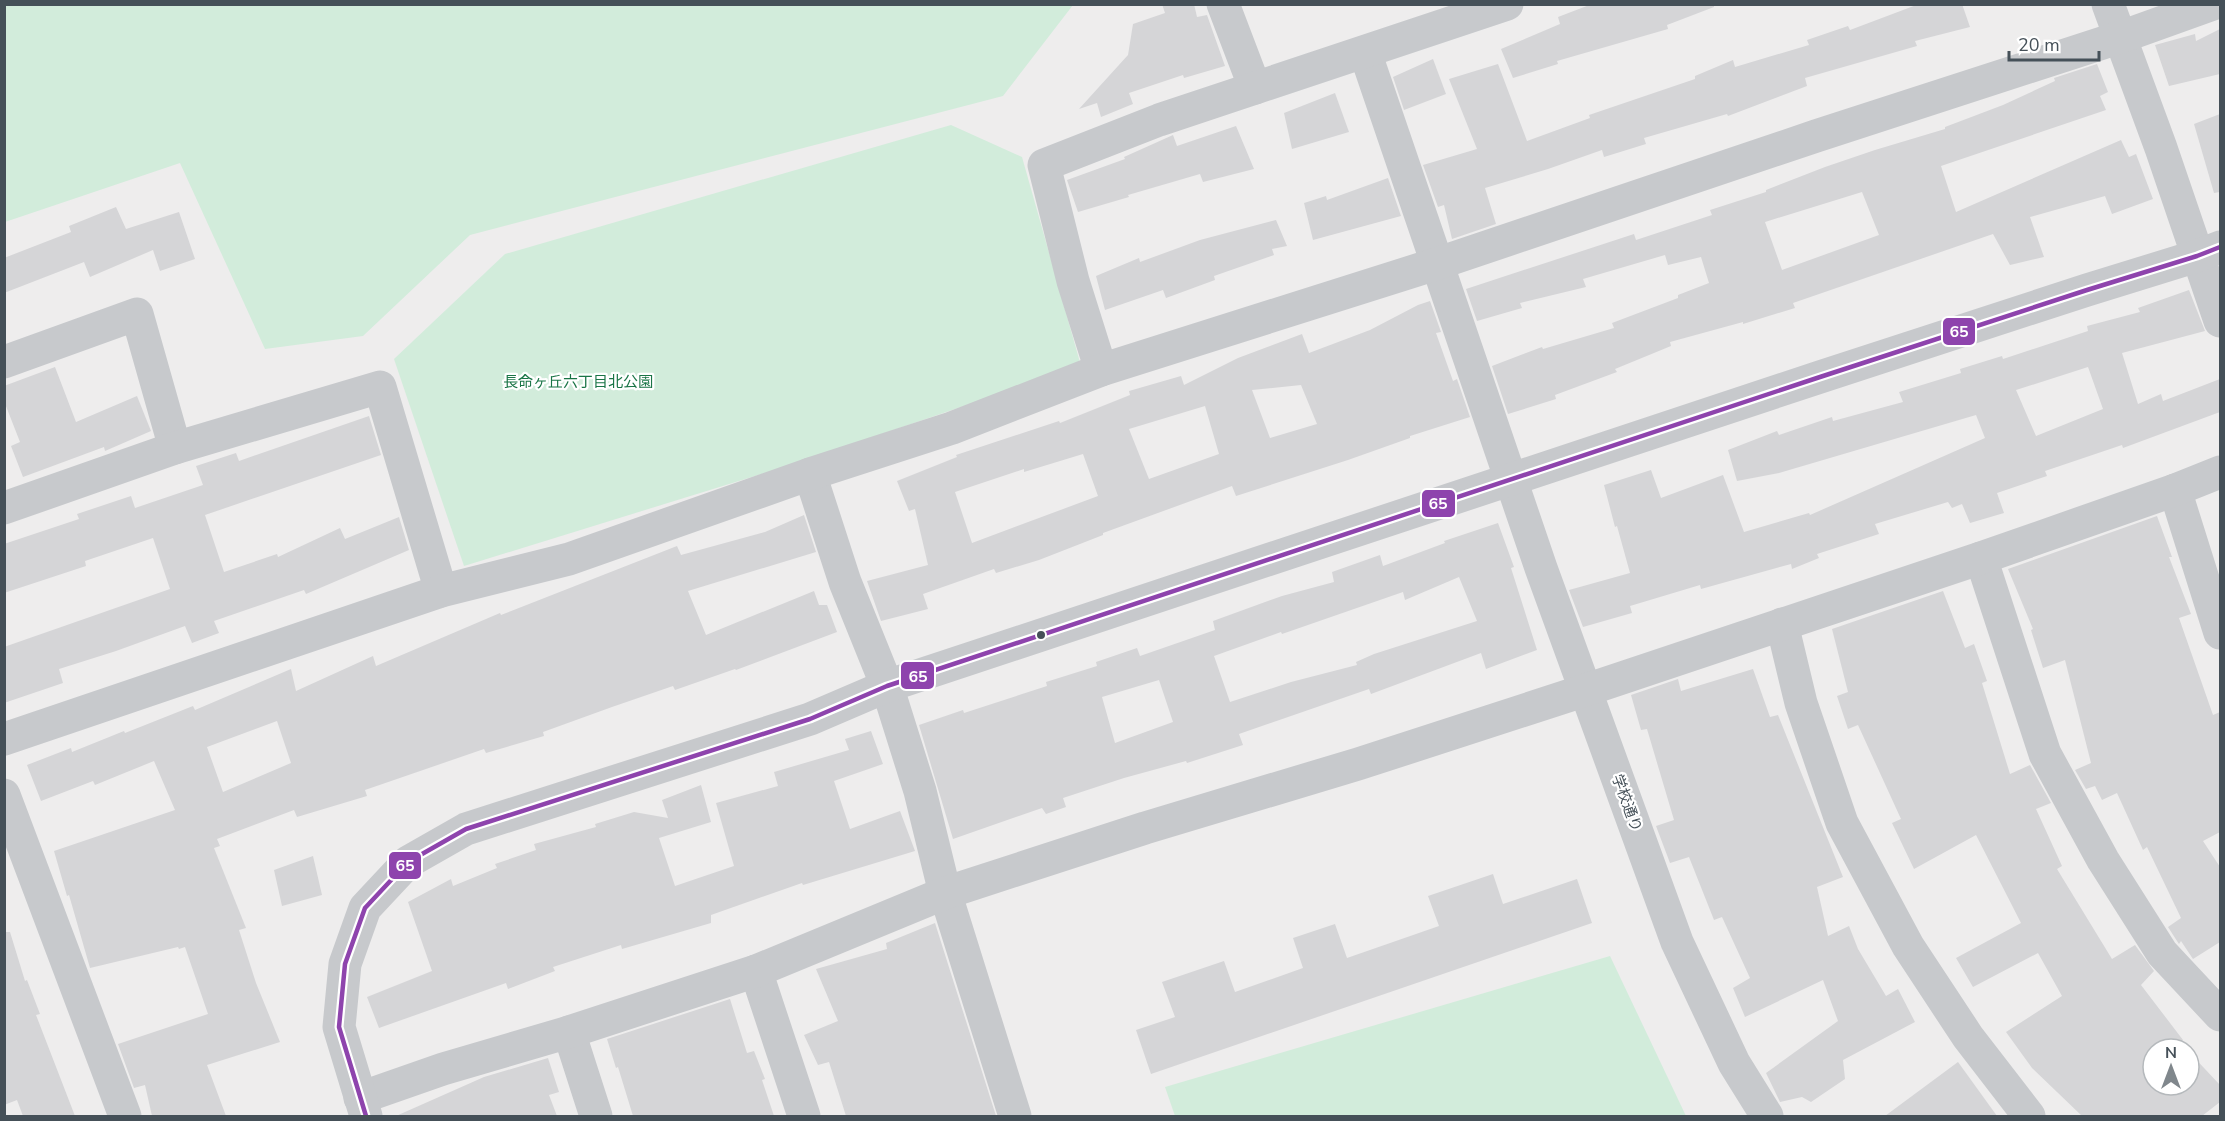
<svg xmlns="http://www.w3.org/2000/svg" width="2225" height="1121" viewBox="0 0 2225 1121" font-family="'Nunito Sans','Noto Sans JP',sans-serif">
<rect width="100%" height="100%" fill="#eeeded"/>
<g fill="#d2ecdb">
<path d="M4,5L5,4L1073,5L1003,96L470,235L363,336L265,349L180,163L5,222Z"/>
<path d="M951,125L1022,157L1081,366L794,464L464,566L394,359L505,254Z"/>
<path d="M1610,956L1686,1116H1175L1165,1087Z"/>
</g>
<g fill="#d5d5d7" fill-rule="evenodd">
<path d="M1162,4H1194L1197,17L1207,15L1225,66L1184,78L1183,75L1129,93L1133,104L1101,117L1097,103L1079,109L1128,55L1133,24L1165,13Z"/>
<path d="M1592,4H1714V7L1667,25L1668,29L1557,61L1558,64L1513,78L1501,49L1560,24L1558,17Z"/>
<path d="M1919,4H1962L1970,27L1915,41L1917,46L1805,78L1807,86L1728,116L1727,114L1644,138L1646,144L1604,157L1602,150L1548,169L1485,188L1496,224L1452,239L1444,205L1438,207L1423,165L1477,149L1449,79L1498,64L1527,141L1590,118L1589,115L1695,79V76L1733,60L1735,67L1809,45L1807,40L1848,26L1850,30Z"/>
<path d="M2220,29V74L2169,86L2155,45L2195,34L2196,41Z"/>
<path d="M1433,59L1446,94L1404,110L1393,77Z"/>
<path d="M2097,64L2108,92L2100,96L2106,110L1941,166L1956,212L2121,140L2129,157L2136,154L2153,199L2112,214L2105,196L2030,217L2044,257L2010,265L1993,234L1793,303L1795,308L1743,324V322L1670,342L1671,346L1615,369L1617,372L1555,395L1556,399L1508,414L1492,366L1542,347L1543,349L1614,328L1612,323L1678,298V295L1709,283L1701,257L1668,265L1665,255L1583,279L1586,287L1520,303L1522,308L1477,321L1466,289L1634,234L1636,240L1712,215L1710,210L1766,192V190L1825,167L1875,150L1945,129V127L2003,105L2055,81L2054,78ZM1862,192L1879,235L1782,270L1765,222Z"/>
<path d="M1335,93L1349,132L1292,149L1284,113Z"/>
<path d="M2220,114V192L2214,193L2194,124Z"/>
<path d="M1236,126L1254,169L1203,182L1200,174L1128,195L1129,197L1078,212L1067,180L1125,159L1124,157L1173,135L1177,146Z"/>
<path d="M1388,178L1401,216L1313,240L1304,203L1326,196L1327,200Z"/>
<path d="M116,207L126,229L179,212L195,259L160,271L153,250L90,277L84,262L4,293V258L71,232L69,226Z"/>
<path d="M1276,220L1287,246L1272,249L1274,255L1214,276L1215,280L1166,298L1163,290L1105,310L1096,276L1139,258L1140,262L1200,240Z"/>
<path d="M2189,290L2205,331L2122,353L2138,404L2161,394L2163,401L2220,379V412L2123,448L2122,445L2045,471L2047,476L1997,493L2004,513L1970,523L1962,504L1952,508L1948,502L1875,524L1879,534L1817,554L1819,558L1792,569L1791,564L1701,589L1700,585L1630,606L1632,613L1583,627L1569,590L1630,573L1617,526L1615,527L1604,485L1651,470L1661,498L1723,475L1744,532L1809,513L1810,515L1985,438L1976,415L1779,473L1737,481L1728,450L1777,431L1779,435L1832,417L1833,421L1903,402L1899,392L1961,373L1960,369L2002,356L2003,359L2088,331L2087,326L2140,312L2138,308ZM2088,367L2103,409L2036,436L2016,390Z"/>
<path d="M1430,301L1441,332L1436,333L1453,381L1457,379L1470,417L1410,436V438L1348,460L1236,496L1232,486L1103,533V535L1039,560L996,573L994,569L923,594L928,609L881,621L867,581L928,565L915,509L909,511L897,481L957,457L956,455L1059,421L1060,423L1130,395L1129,391L1181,376L1184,385L1238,358L1302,334L1309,353L1370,330L1418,305ZM1301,385L1317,424L1270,438L1252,390ZM1205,406L1219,454L1149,479L1129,429ZM1083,454L1098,496L972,543L955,492L1024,469V472Z"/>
<path d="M55,367L76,422L137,396L151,431L105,451L104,447L23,477L11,446L20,442L4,401V386Z"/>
<path d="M369,416L381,455L205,515L224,572L277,554L278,557L340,528L345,539L399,517L409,550L306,594L304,590L214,621L219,633L192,643L185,626L116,651L59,669L63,683L4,703V647L170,589L153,538L85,561L86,566L4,593V544L79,519L77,514L131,496L135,508L203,485L196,466L236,453L239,461Z"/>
<path d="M804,515L816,552L688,591L706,635L814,591L819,605H827L837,632L736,670L735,669L675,690L673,686L612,707L543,732L544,736L486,753L484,749L365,790L367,796L297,817L294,810L217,839L220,846L214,848L246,928L239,930L256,983L280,1042L207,1065L226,1116H152L145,1085L134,1088L118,1044L208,1014L185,947L179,949L178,947L90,968L69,895L67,896L54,851L175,810L154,761L95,785L93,781L41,801L27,765L71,748L72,752L124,731L125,733L193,706L195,710L291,669L296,691L373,656L376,666L500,613L501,615L677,546L681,555L765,532ZM277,721L291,763L223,792L207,747Z"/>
<path d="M2157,516L2172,557H2169L2191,614L2179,618L2213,715L2220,712V832L2203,841L2220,867V942L2193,959L2181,941L2179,944L2177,941L2168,927L2181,918L2147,847L2143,850L2117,793L2102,800L2095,786L2086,789L2075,770L2091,763L2065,660L2043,668L2031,630L2033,629L2008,569Z"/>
<path d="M1498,523L1514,567L1511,568L1537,650L1486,669L1481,653L1371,694L1369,689L1239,734L1243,745L1187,763L1186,761L1124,778L1063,798L1066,807L1046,814L1042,808L953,839L919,725L963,710L964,713L1047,686L1046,682L1097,666L1096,662L1137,648L1140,656L1215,630L1213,621L1282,596L1334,582L1332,572L1380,555L1383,566L1445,543L1444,541ZM1459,577L1477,621L1374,654L1356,662L1357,665L1291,682L1230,702L1214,656L1281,632L1282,634L1403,592L1405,600ZM1159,680L1173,722L1115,743L1102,697Z"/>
<path d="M1943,591L1965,648L1974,644L1987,681L1982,683L2010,774L2030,765L2051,803L2036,809L2062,866L2057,869L2112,959L2135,945L2154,971L2141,985L2183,1040L2179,1042L2186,1049H2153V1085H2189V1052L2220,1085V1102L2202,1116H2082L2032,1068L2006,1032L2062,996L2038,953L1973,987L1956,958L2021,923L1976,835L1914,869L1892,823L1901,819L1858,725L1848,729L1837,696L1848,692L1832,629Z"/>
<path d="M1753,669L1770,717L1778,715L1843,877L1817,887L1828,936L1849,926L1858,949L1886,996L1898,989L1915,1022L1843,1060L1845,1079L1811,1102L1802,1097L1780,1102L1766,1073L1838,1021L1823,980L1745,1017L1733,988L1750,978L1722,917L1714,920L1689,857L1670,863L1656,826L1674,820L1647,729L1641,730L1631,695L1678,679L1681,691Z"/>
<path d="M871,731L883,764L834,781L850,829L900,811L915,851L803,885L802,883L711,915V923L622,949L621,945L553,967L555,971L508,989L506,983L379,1028L367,997L432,971L408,902L451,879L453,886L497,868L495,864L536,850L534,844L596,827L595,824L634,812L668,818L662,800L701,785L711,822L659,838L675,886L734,866L716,803L778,786L774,772L849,750L845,739Z"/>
<path d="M313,856L322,895L282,906L274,870Z"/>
<path d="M1493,874L1503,904L1577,879L1592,923L1151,1074L1136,1030L1175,1017L1162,982L1224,961L1235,992L1303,968L1293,938L1335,924L1347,958L1439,926L1428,896Z"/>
<path d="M935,923L996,1116H846L829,1062L818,1065L804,1035L838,1021L816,969L887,949L886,943Z"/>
<path d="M4,932H10L25,981L27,980L40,1014L36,1015L75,1116H23L17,1100L4,1105Z"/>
<path d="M730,999L747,1053L754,1051L765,1079L762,1080L774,1116H633L618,1067L616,1068L607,1039Z"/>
<path d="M548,1058L559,1092L549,1095L557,1116H396L484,1077Z"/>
<path d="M1958,1062L1997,1116H1885Z"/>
</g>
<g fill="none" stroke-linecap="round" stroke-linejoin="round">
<g stroke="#c7c9cc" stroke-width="33">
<path d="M1223,4L1255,88"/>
<path d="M2108,4L2161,148L2220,321"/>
<path d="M1365,52L1541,568L1677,942L1734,1063L1767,1116"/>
<path d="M4,362L137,314L175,448"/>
<path d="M1101,370L1073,281L1044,165L1159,120L1507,4"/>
<path d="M810,474L845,582L887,686L920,791L944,889L1015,1116"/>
<path d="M2175,490L2220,633"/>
<path d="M4,508L175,448L380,387L441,591"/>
<path d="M1981,558L2045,754L2103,860L2162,953L2220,1015"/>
<path d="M1782,624L1801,703L1842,823L1908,946L1968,1037L2029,1116"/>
<path d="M4,739L441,591L569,559L810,474L952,428L1101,370L1436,264L1816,136L2121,37L2213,4"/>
<path d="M4,795L125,1116"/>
<path d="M756,971L804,1116"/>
<path d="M569,1032L596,1116"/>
<path d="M360,1098L443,1069L569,1032L756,971L945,893L1145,828L1358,764L1586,690L1981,558L2175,490L2220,472"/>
<path d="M366,1116L339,1027L345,964L365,908L408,862L466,829L810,719L887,686L1820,377L2087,290L2197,256L2220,247"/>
</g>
<defs>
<path id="bus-1" d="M366,1116L339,1027L345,964L365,908L408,862L466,829L810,719L887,686L1820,377L2087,290L2197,256L2220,247"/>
</defs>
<use href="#bus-1" stroke="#fff" stroke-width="9"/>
<use href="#bus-1" stroke="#8e44ad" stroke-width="4.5"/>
</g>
<circle fill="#455058" stroke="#fff" stroke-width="2" cx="1041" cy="635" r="5"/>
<g text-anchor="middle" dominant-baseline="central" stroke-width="4.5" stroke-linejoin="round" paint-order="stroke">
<g font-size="15" fill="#1a7546" stroke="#fff">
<text x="578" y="382">長命ヶ丘六丁目北公園</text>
</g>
<g font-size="15" fill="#455058" stroke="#fff">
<text transform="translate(1627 803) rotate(70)">学校通り</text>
</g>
</g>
<g stroke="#fff" stroke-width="2">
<rect x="1942" y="317" width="34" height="29" rx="6" fill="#8e44ad"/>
<rect x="1421" y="489" width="35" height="29" rx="6" fill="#8e44ad"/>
<rect x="900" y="661" width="35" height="29" rx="6" fill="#8e44ad"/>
<rect x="388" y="851" width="34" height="29" rx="6" fill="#8e44ad"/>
</g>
<g font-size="16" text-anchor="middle" font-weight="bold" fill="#fff">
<text x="1959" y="337">65</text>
<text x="1438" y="509">65</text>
<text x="918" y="682">65</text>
<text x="405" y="871">65</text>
</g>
<rect width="2225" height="1121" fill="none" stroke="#455058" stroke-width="12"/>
<g transform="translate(2171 1067)"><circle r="28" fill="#ffffff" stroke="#b5b9bc" stroke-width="1.5"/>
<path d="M0-4.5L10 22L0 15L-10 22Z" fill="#80878c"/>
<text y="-9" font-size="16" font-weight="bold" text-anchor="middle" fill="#455058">N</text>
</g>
<path d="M2009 51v9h90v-9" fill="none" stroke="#455058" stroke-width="3"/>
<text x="2018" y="51" font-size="18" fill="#455058" stroke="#ffffff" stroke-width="4.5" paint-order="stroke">20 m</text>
</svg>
